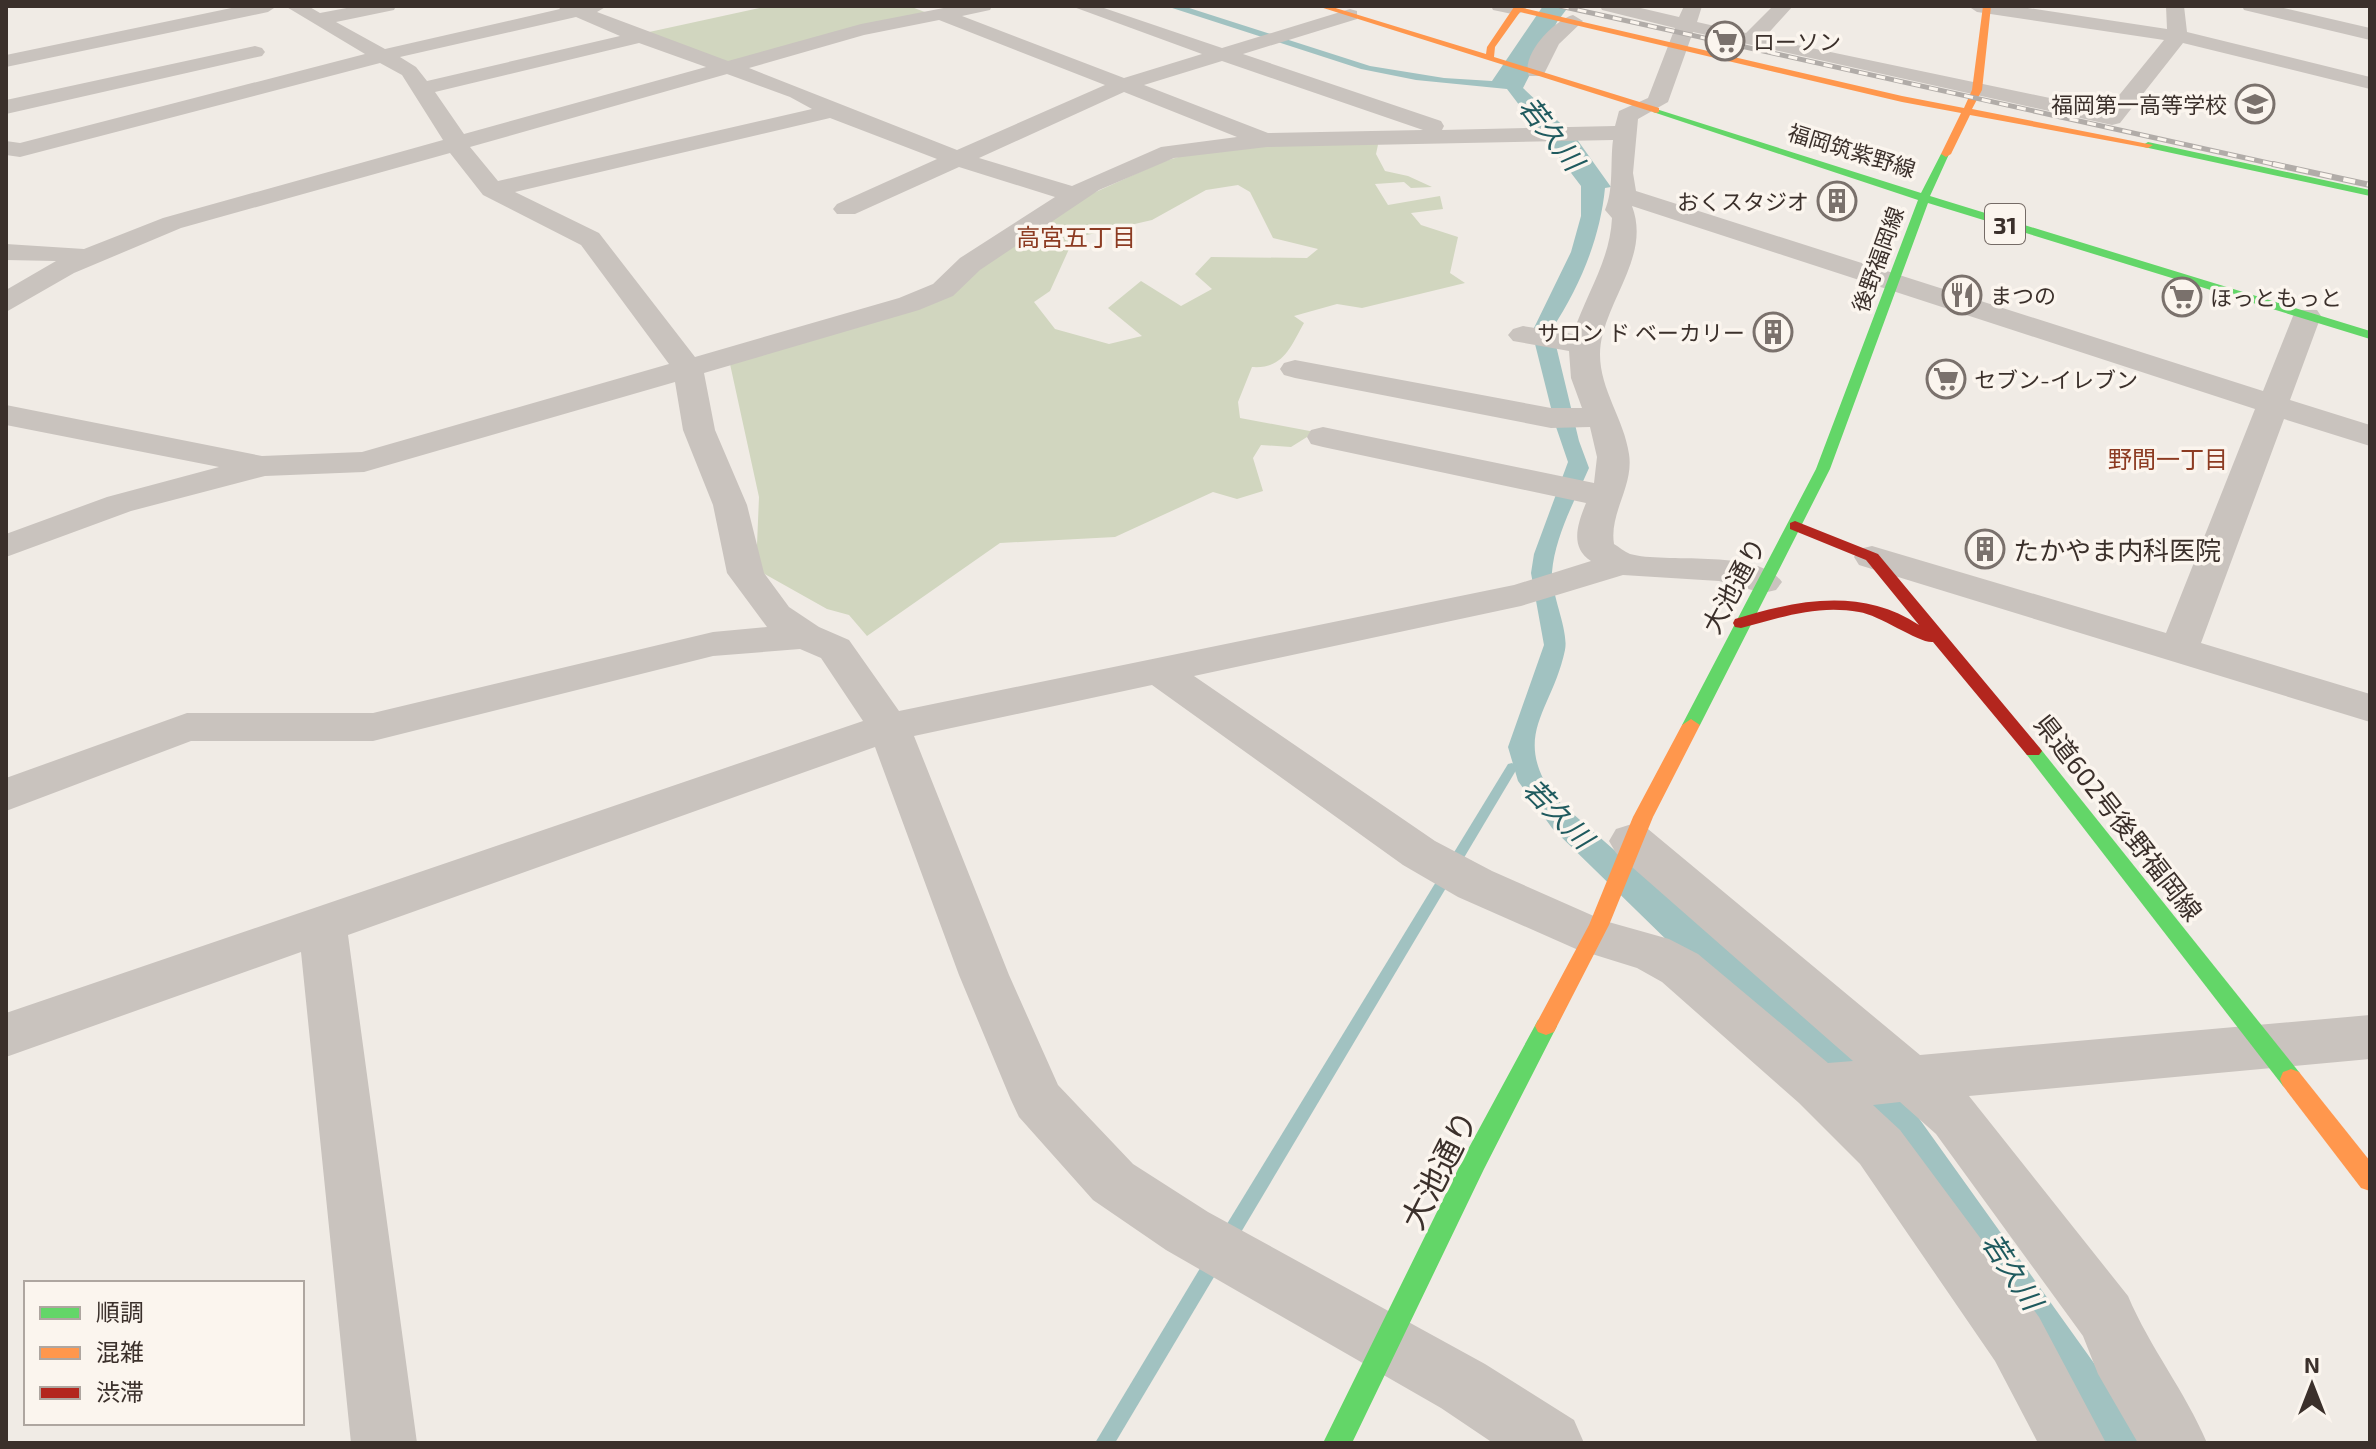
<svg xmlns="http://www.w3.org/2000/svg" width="2376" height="1449" viewBox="0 0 2376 1449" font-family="'Exo 2','Noto Sans JP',sans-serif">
<rect width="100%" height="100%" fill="#f0ebe5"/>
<g fill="#d1d6bf" fill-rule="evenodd">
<path d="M769,6H909L930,14L728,65L640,34Z"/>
<path d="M1379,140L1376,154L1385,171L1408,176L1432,187L1411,188L1404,182L1375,184L1388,205L1440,196L1443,209L1411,213L1421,225L1458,237L1450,273L1465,283L1362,308L1337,304L1294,316L1304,323C1290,348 1283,369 1252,367L1238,402L1240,418L1315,432L1291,447L1261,445L1253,458L1263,491L1237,499L1213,492L1115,537L1000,543L867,636L849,615L827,609L756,569L759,497L730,364L916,307L1089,195L1162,162L1201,150ZM1238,185L1250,192L1273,238L1318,249L1307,258L1211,257L1195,274L1212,289L1181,306L1141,281L1108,308L1142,336L1109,344L1055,329L1034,302L1050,291L1074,238L1152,220L1206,190Z"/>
</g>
<path fill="#a1c2c1" d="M1166,6H1183L1370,66L1444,78L1492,81L1543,6H1569L1557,22L1523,88L1576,138L1611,187L1605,188C1600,239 1580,286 1552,329L1579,441L1589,468C1575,500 1555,536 1552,572C1551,595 1569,630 1565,650C1552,712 1510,735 1555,798L1918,1117L2106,1380L2144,1443H2093L2033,1335L1678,951L1552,828L1518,781L1508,747L1544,645L1531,573L1534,554L1568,462L1555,424L1532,332L1571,252L1581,216V186L1507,89L1416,80L1361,69Z"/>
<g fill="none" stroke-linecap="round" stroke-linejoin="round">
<g fill="#a1c2c1" fill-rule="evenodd">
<path d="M1512,763L1518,767L1234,1244L1228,1246L1222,1244L1220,1238L1222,1232L1508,764Z"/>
<path d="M1214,1253L1220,1255L1222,1261L1220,1267L1115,1443H1095L1208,1255Z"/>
</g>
<g fill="#c9c3be" fill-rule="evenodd">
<path d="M241,6H277L268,12L6,67V55Z"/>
<path d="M285,6H308L320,13L357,6H396L394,10L336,22L385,49L560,9L558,6H607L597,12L728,61L861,24L954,6H992L990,10L962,16L1124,78L1202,54L1071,6H1098L1222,48L1350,9L1357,11V19L1243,54L1441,121L1444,126L1442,130L1615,126L1619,111L1648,98L1675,28L1602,10L1600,6H1632L1679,17L1684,6H1702L1697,22L1746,33L1773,6H1793L1764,38L2107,110L2164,40L1977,12L1968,6H2015L2167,29L2166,6H2184L2187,32L2370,77V89L2183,43L2120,123L2112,125L1693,32L1668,102L1638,119L1633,173L1636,191L2263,391L2293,316L2297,310H2317L2321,316L2290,400L2370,425V446L2284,419L2201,643L2370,694V722L1859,565L1854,557L1859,549L1872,546L2166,633L2255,409L1632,206C1649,251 1615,289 1603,333C1590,379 1623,412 1629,454C1634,486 1609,513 1614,544C1619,547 1625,552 1630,554C1666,564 1758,548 1782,582L1776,590L1763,593L1719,581L1623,575L1521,606L1194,676L1435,841L1492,871L1605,921L1669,939L1698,954L1828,1063L1853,1061L1616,853L1609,841L1616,829L1632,824L1648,829L1920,1055L2370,1015V1059L1969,1096L2128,1296C2150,1348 2185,1391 2207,1443H2138L2098,1374L2083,1336L1936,1134L1900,1102L1873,1105L1900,1130L2039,1317L2106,1443H2038L1995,1361L1860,1164L1799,1103L1662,982L1637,968L1576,949L1458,897L1403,865L1152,685L914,736L1009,975L1058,1085L1133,1164L1208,1212L1485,1364L1574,1420L1584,1443H1493L1441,1408L1166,1250L1093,1200L1019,1117L1011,1100L959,975L875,747L348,935L417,1443H351L301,952L6,1057V1013L863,721L821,658L800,649L713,656L373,741H191L6,811V778L187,713H373L713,632L767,627L727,573L713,505L683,430L675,382L364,472L265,476L131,511L6,557V534L107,497L219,467L6,425V405L262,456L362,452L669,364L581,245L483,195L450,153L181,228L74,273L6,312V290L56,261L6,260V244L84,249L163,218L443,140L402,75L380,63L20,157L6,155V141L20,143L365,54ZM576,17L620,36L427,81L416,67L400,57ZM939,20L1105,85L957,150L749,68L864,35ZM639,43L706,67L464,134L435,92ZM1222,61L1423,130L1268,133L1144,85ZM727,74L790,97L812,109L498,181L470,147ZM1124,92L1237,137L1161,147L1072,186L979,158ZM830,118L937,159L837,204L833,209L837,214H855L959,167L1055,197L960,258L933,284L899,298L695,357L599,233L515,192ZM1613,140C1610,163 1614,189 1605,210L1612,218C1610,261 1586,294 1573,334L1523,326L1513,329L1508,335L1513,341L1569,351L1571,378L1582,408H1551L1295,360L1284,363L1280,369L1284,375L1295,378L1551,428L1590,427L1597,457L1594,483L1323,427L1311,430L1307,437L1311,444L1323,447L1586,503C1578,523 1569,547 1591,561L1514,585L899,711L849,640L819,627L789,607L764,573L747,505L715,430L704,373L919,310L953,296L980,270L1099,190L1174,158L1267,147Z"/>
<path d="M1491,6H1524L1526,9L1517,15L1493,10Z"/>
<path d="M2242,6H2275L2370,28V40L2244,10Z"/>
<path d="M1573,15L1583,21L1559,44L1543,76H1529C1520,56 1554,20 1573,15Z"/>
<path d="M255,46L262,48L265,52L262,56L6,114V100Z"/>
</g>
<g fill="#63d668" fill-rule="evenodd">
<path d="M1653,108L1921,193L1941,154L1950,152L1930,196L2370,331V339L1928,203L1830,469L1700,725L1691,731L1685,729L1682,725L1816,469L1918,200L1653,112Z"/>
<path d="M2148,142L2370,190V196L2144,147L2143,145Z"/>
<path d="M2033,745L2039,747L2299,1072L2302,1079L2299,1086L2291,1089L2283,1086L2027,755L2024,751L2027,747Z"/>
<path d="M1546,1017L1554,1020L1557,1026L1484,1169L1352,1443H1323L1466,1153L1538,1020Z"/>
</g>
<g fill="#ff974d" fill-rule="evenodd">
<path d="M1317,6H1329L1486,54L1487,47L1514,7L1524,6L1523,8L1902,96L1964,108L1972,90L1983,6H1991L1982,90L1972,109L2153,145L2148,148L1970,115L1951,154L1946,157L1941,154L1961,113L1902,102L1520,12L1495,47L1494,57L1659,108V112L1656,113Z"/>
<path d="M1691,719L1700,725L1653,817L1609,925L1554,1032L1546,1035L1538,1032L1535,1026L1589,925L1633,817L1682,725Z"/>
<path d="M2291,1069L2299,1072L2370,1161V1191L2361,1188L2283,1086L2280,1079L2283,1072Z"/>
</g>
<path fill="#b3261e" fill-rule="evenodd" d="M1795,521L1878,554L2039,747L2042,751L2039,755H2027L1933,642C1920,644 1880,615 1859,612C1817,604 1780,618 1741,628L1735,627L1733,623L1735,619C1797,600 1861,587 1919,625L1866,560L1790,529V523Z"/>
<defs>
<path id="rail-far1" d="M1560,6L2282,166"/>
<path id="rail" d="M2273,164L2370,185"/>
</defs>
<use href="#rail-far1" stroke="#b1aca8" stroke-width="5"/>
<use href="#rail" stroke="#b1aca8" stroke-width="6"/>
<use href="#rail-far1" stroke="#fbf5ee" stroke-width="3" stroke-dasharray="9" stroke-linecap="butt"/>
<use href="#rail" stroke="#fbf5ee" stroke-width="4" stroke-dasharray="12" stroke-linecap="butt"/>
</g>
<defs>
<symbol id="supermarket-ring" viewBox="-11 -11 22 22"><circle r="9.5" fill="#fbf5ee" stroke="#7a716c" stroke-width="1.5"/><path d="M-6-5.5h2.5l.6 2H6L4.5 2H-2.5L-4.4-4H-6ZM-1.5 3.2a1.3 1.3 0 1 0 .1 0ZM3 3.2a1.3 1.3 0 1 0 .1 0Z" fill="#7a716c"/></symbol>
<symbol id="school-ring" viewBox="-11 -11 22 22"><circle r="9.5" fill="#fbf5ee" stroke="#7a716c" stroke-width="1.5"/><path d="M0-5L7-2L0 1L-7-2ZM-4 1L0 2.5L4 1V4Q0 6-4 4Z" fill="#7a716c"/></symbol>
<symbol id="building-ring" viewBox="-11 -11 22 22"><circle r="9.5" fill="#fbf5ee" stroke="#7a716c" stroke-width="1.5"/><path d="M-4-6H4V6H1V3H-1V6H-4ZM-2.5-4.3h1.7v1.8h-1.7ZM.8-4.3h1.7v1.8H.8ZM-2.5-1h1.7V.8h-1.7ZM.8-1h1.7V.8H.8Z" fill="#7a716c"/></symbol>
<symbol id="restaurant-ring" viewBox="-11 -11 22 22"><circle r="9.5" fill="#fbf5ee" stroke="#7a716c" stroke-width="1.5"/><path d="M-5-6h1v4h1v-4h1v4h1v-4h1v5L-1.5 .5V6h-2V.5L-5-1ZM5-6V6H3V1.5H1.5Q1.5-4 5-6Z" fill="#7a716c"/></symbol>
</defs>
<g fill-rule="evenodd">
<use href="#supermarket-ring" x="1703" y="19" width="44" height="44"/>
<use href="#school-ring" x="2233" y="82" width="44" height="44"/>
<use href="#building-ring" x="1815" y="179" width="44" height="44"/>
<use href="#restaurant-ring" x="1940" y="273" width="44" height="44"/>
<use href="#supermarket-ring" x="2160" y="275" width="44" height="44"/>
<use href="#building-ring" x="1751" y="310" width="44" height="44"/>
<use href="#supermarket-ring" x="1924" y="357" width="44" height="44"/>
<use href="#building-ring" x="1963" y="527" width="44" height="44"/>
</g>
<g text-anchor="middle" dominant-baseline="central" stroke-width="7" stroke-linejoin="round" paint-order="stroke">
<g font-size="22" fill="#3b302b" stroke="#fbf5ee" text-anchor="start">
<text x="1753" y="41">ローソン</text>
<text x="2227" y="104" text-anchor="end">福岡第一高等学校</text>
<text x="1809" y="201" text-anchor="end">おくスタジオ</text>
<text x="1990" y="295">まつの</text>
<text x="2210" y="297">ほっともっと</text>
<text x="1745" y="332" text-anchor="end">サロン ド ベーカリー</text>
<text x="1974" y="379">セブン-イレブン</text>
</g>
<g font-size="22" fill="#3b302b" stroke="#fbf5ee">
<text transform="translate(1852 150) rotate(17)">福岡筑紫野線</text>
<text transform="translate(1877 259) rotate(-70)">後野福岡線</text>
</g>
<rect fill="#fbf5ee" stroke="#756b66" stroke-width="2" x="1985" y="204" width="40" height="40" rx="6"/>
<g font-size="24" font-weight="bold" fill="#3b302b">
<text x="2005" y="224">31</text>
</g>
<g font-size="24" fill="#8c3b22" stroke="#fbf5ee">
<text x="1076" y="236">高宮五丁目</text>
<text x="2168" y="458">野間一丁目</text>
</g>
<g font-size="26" fill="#3b302b" stroke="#fbf5ee" text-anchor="start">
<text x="2013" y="549">たかやま内科医院</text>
</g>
<g font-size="26" fill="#3b302b" stroke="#fbf5ee">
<text transform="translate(1733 585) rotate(-62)">大池通り</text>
<text transform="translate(2119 817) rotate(52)">県道602号後野福岡線</text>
</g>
<g font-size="28" font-style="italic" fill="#1f5a5e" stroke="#fbf5ee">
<text transform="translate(1552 133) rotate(52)">若久川</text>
<text transform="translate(1559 813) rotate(45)">若久川</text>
<text transform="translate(2013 1271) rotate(57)">若久川</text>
</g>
<g font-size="32" fill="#3b302b" stroke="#fbf5ee">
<text transform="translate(1438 1169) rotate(-63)">大池通り</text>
</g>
</g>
<rect width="2376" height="1449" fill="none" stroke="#3b302b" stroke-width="16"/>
<rect x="24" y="1281" width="280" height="144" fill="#fbf5ee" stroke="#aea6a0" stroke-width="2"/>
<rect x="40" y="1307" width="40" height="12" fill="#63d668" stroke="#aea6a0" stroke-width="2"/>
<text x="96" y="1321" font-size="24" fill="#3b302b">順調</text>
<rect x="40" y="1347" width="40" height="12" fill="#ff974d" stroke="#aea6a0" stroke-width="2"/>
<text x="96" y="1361" font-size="24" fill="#3b302b">混雑</text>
<rect x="40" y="1387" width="40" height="12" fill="#b3261e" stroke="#aea6a0" stroke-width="2"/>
<text x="96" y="1401" font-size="24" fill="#3b302b">渋滞</text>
<g transform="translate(2312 1385)" stroke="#fbf5ee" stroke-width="6" paint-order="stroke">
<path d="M0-6L14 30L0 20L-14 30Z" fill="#3b302b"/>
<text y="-12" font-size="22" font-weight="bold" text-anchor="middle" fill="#3b302b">N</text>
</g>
</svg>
